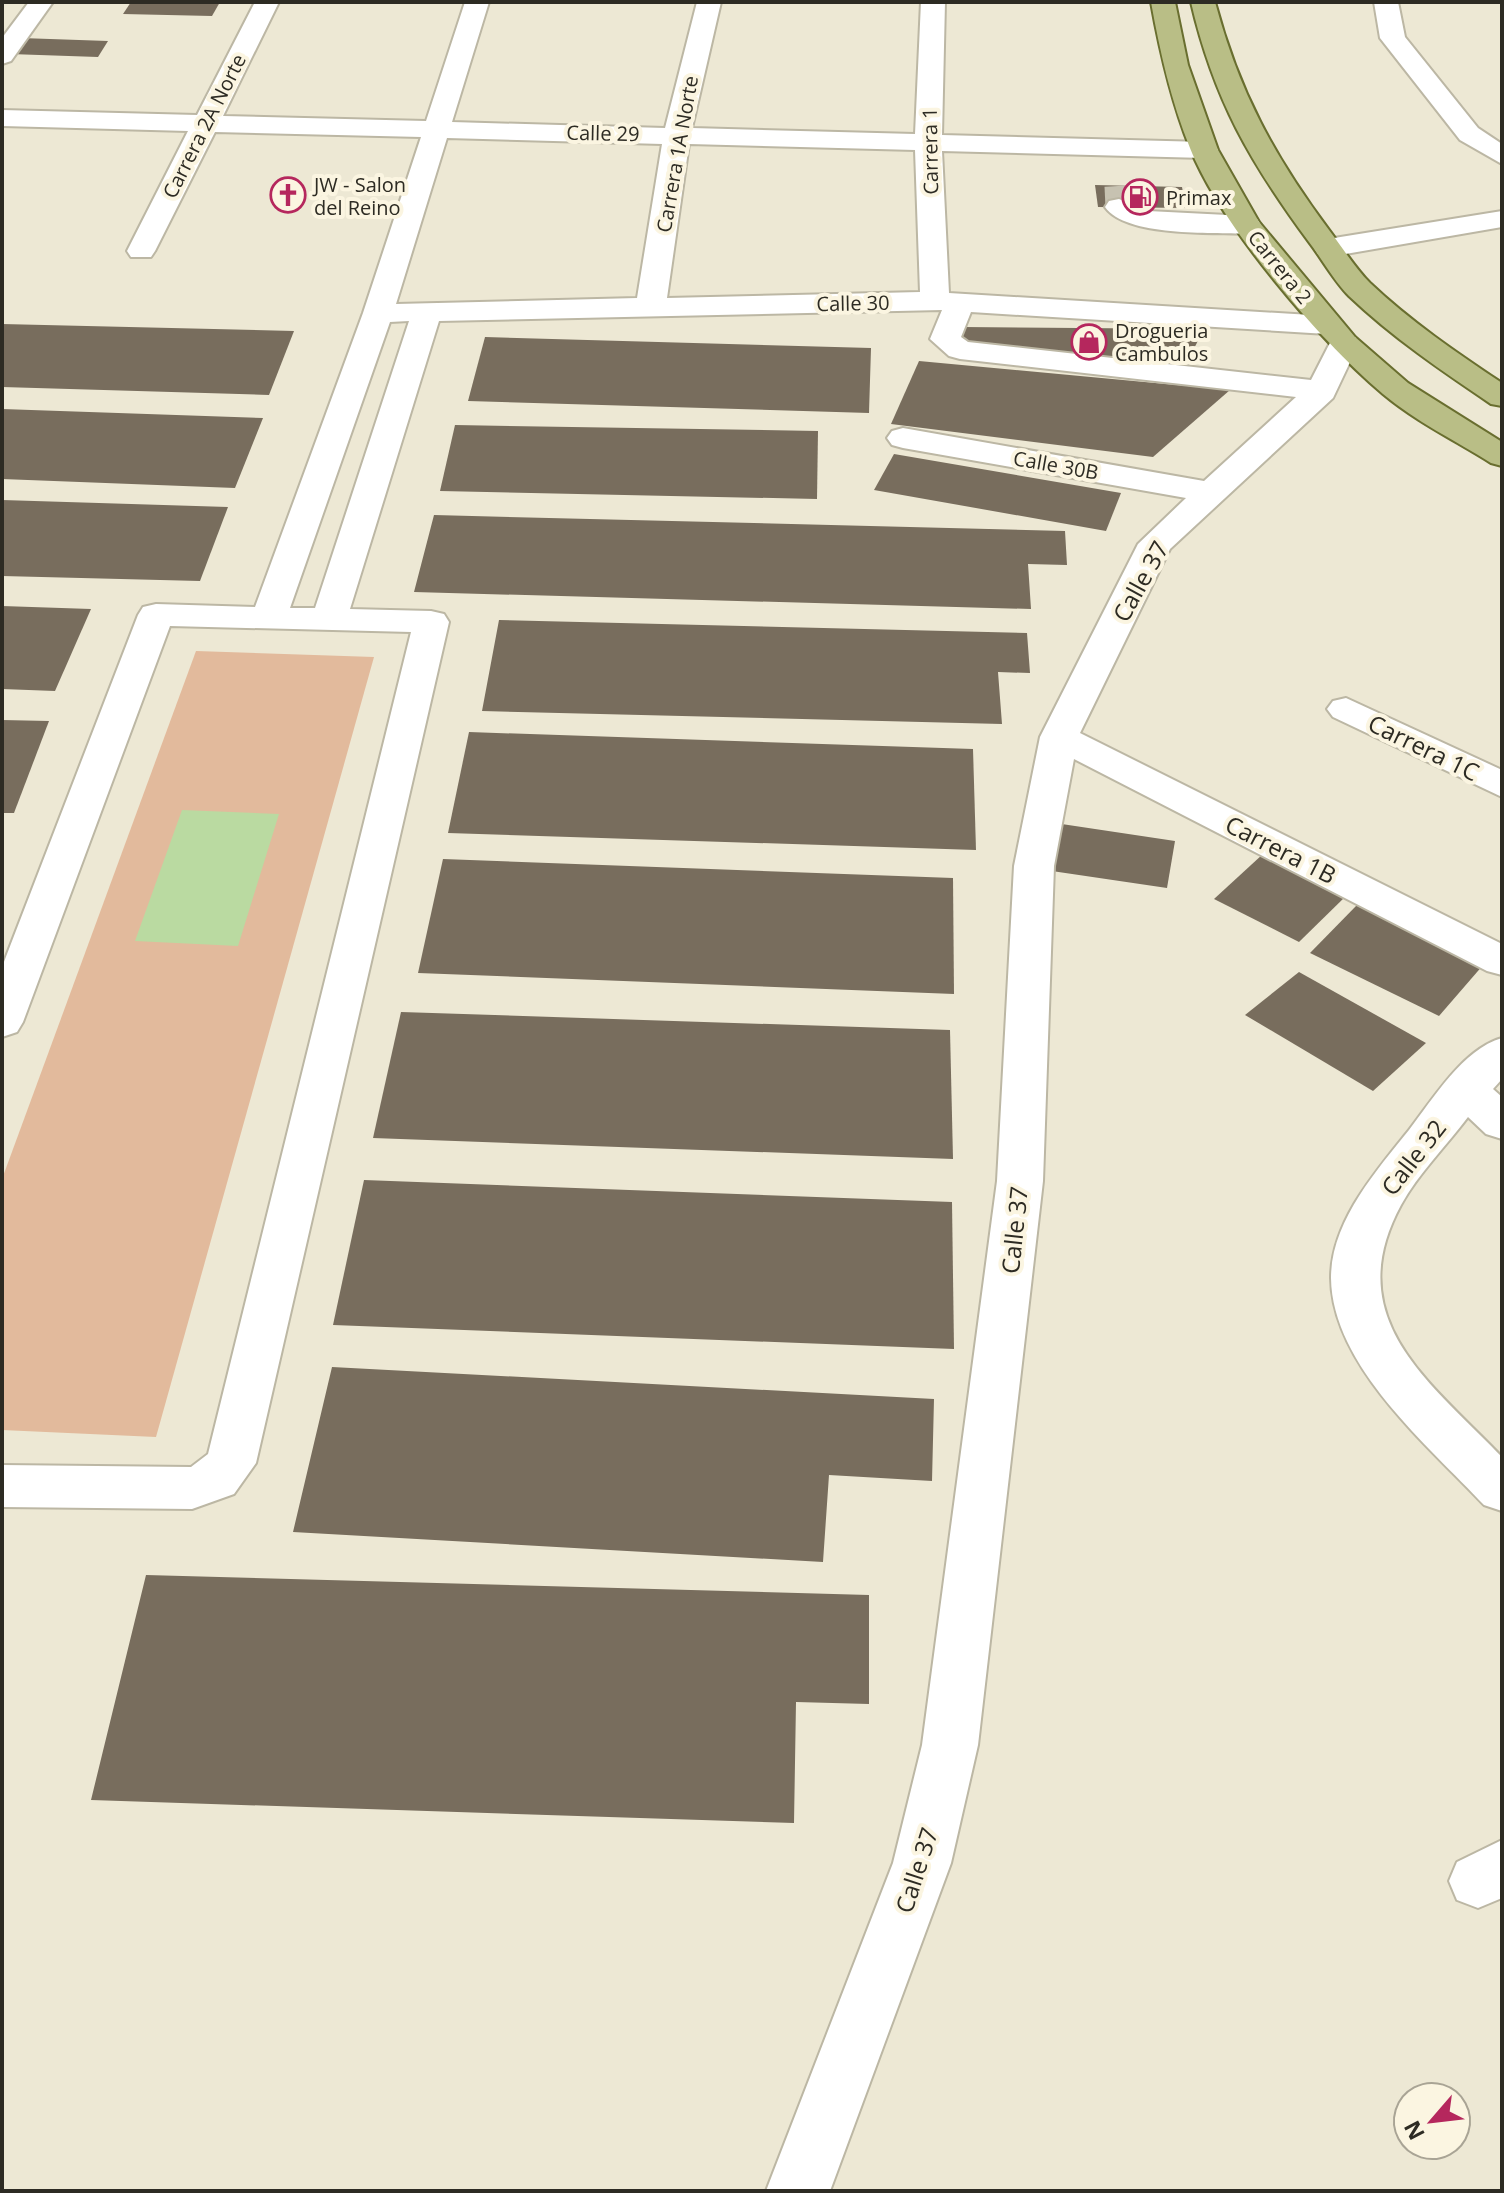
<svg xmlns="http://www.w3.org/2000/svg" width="1504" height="2193" viewBox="0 0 1504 2193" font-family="'Open Sans',sans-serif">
<rect width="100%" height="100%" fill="#ede8d4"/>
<path fill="#e2ba9c" d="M196,651L374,657L156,1437L2,1430V1179Z"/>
<path fill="#badaa1" d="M182,810L279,814L238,946L135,941Z"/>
<g fill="#786d5d">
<path d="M131,2H220L212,16L123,14Z"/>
<path d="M21,38L108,41L98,57L10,54Z"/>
<path d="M1095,185L1182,187L1186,208L1098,207Z"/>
<path d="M2,324L294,331L269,395L2,387Z"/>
<path d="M963,327L1204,329L1184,368L959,344Z"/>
<path d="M485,337L871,348L869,413L468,401Z"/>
<path d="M919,361L1230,390L1153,457L891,424Z"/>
<path d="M2,409L263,418L235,488L2,479Z"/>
<path d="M455,425L818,431L817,499L440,491Z"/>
<path d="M894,454L1121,493L1106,531L874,490Z"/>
<path d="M2,500L228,507L200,581L2,576Z"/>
<path d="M434,515L1065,531L1067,565L1028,564L1031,609L414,592Z"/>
<path d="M2,606L91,609L55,691L2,689Z"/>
<path d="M499,620L1027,633L1030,673L998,672L1002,724L482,711Z"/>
<path d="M2,720L49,721L14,813H2Z"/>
<path d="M469,732L973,749L976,850L448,833Z"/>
<path d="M1055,823L1175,841L1167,888L1045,870Z"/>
<path d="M1263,854L1347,895L1299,942L1214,899Z"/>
<path d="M443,859L953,878L954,994L418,973Z"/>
<path d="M1357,905L1484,964L1439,1016L1310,953Z"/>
<path d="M1299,972L1426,1043L1373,1091L1245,1015Z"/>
<path d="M401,1012L950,1030L953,1159L373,1138Z"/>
<path d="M364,1180L952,1202L954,1349L333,1325Z"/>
<path d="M332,1367L934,1399L932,1481L829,1475L823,1562L293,1532Z"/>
<path d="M146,1575L869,1595V1704L796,1702L794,1823L91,1800Z"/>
</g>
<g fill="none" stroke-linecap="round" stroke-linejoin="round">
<path stroke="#c7c2b1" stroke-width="27" stroke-dasharray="27 14" stroke-linecap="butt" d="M1118,186L1119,207"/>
<defs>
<g id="minor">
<path d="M29,2H53L11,61L2,64V38Z"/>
<path d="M255,2H279L223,116L426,121L465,2H489L452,122L665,128L697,2H721L692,128L915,134L921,2H945L942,135L1204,142L1214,144L1218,150L1214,156L1204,158L942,151L949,293L1327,316L1338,319L1342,325L1338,331L1327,334L971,312L961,337L968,342L1311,380L1333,337H1355L1359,343L1333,398L1170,549L1080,733L1502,944V975L1487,971L1074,759L1054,866L1043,1181L978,1745L951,1863L830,2191H766L893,1863L922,1745L997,1181L1014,866L1040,737L1138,544L1186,498L903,448L892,445L887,438L892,431L903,428L1204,481L1296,397L960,359L949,356L930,339L942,310L439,321L350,609L431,611L444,614L449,622L256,1463L234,1494L192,1509L2,1507V1465L191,1467L208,1454L411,632L170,626L23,1022L17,1032L2,1037V967L138,615L143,607L156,604L255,607L363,313L421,137L215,132L155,251L151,257H131L127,251L188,131L2,126V110L197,115ZM447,138L662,144L637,298L396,304ZM689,144L915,150L920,292L667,298ZM409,321L315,608H290L390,322Z"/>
<path d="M1374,2H1398L1405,37L1478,128L1502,144V164L1460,140L1380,38Z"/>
<path d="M1119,199L1148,211L1247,216L1257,219L1261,225L1257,231L1247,234C1212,232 1126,237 1105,207L1109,201Z"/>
<path d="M1502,211V227L1328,257L1318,254L1314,248L1318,242L1328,239Z"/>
<path d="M1346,698L1502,770V797L1333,717L1327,709L1333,701Z"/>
<path d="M1502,1038V1079L1493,1089L1502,1097V1139L1486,1134L1468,1117C1447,1145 1418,1174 1401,1205C1339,1319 1430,1382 1502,1457V1511L1484,1505C1429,1446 1332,1366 1331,1278C1331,1222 1376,1171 1409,1130C1433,1099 1463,1049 1502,1038Z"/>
<path d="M1502,1840V1898L1478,1908L1457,1900L1449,1881L1457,1862Z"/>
</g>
<g id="major">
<path d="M1151,2H1175L1188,65L1218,150L1259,222L1355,337L1408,383L1502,442V466L1491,463C1456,441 1415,421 1383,394C1318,339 1222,227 1190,148C1171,101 1160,52 1151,2Z"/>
<path d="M1191,2H1215C1239,92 1274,156 1329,230C1342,247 1355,268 1370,283C1410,321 1457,353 1502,383V406L1491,404C1442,371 1392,337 1349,296C1334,281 1322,259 1309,242C1250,162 1214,100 1191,2Z"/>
</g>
</defs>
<use href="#minor" stroke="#bcb7a4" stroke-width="4"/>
<use href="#major" stroke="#696e2f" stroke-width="4"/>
<use href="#minor" fill="#fff" fill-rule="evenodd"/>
<use href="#major" fill="#b9be86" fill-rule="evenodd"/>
</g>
<defs>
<symbol id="church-ring" viewBox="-11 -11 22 22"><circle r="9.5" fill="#fbf5e1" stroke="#b5275d" stroke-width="1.5"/><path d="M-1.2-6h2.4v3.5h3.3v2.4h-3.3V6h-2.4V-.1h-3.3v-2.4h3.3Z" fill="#b5275d"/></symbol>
<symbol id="fuel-ring" viewBox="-11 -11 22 22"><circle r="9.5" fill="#fbf5e1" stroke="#b5275d" stroke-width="1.5"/><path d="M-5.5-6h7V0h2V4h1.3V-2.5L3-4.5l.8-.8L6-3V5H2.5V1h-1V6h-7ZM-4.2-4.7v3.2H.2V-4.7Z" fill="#b5275d"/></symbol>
<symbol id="shop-ring" viewBox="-11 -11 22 22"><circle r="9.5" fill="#fbf5e1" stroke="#b5275d" stroke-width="1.5"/><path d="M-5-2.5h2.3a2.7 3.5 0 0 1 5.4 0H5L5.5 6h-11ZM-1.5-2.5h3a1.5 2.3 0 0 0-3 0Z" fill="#b5275d"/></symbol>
</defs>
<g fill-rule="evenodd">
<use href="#church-ring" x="268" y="175" width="40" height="40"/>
<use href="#fuel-ring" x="1120" y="177" width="40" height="40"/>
<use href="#shop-ring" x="1069" y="322" width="40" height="40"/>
</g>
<g text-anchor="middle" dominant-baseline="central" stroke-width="8" stroke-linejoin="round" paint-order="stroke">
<g font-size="20" fill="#2d2b23" stroke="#fbf5e1">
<text transform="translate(204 126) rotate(-63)">Carrera 2A Norte</text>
<text transform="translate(603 133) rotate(1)">Calle 29</text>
<text transform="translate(930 151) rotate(-91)">Carrera 1</text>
<text transform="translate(677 154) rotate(-80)">Carrera 1A Norte</text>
<text transform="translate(1280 267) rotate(51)">Carrera 2</text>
<text transform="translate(853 303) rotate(-1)">Calle 30</text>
<text transform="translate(1056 465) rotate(10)">Calle 30B</text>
</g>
<g font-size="20" fill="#2d2b23" stroke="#fbf5e1" text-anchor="start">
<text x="314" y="184">JW - Salon<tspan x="314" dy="23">del Reino</tspan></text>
<text x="1166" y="197">Primax</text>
<text x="1115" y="330">Drogueria<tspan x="1115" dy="23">Cambulos</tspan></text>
</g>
<g font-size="24" fill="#2d2b23" stroke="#fbf5e1">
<text transform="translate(1140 581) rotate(-61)">Calle 37</text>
<text transform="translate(1424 747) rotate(26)">Carrera 1C</text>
<text transform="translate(1281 849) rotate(27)">Carrera 1B</text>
<text transform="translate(1413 1157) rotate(-52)">Calle 32</text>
<text transform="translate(1014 1230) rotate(-84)">Calle 37</text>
<text transform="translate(916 1870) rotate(-72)">Calle 37</text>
</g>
</g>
<rect width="1504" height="2193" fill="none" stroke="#2d2b23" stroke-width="8"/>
<g transform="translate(1432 2121) rotate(242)"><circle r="38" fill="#fbf5e1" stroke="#a9a495" stroke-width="2"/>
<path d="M0-6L14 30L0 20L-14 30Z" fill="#b5275d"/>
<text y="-12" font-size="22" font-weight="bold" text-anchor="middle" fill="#2d2b23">N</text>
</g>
</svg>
